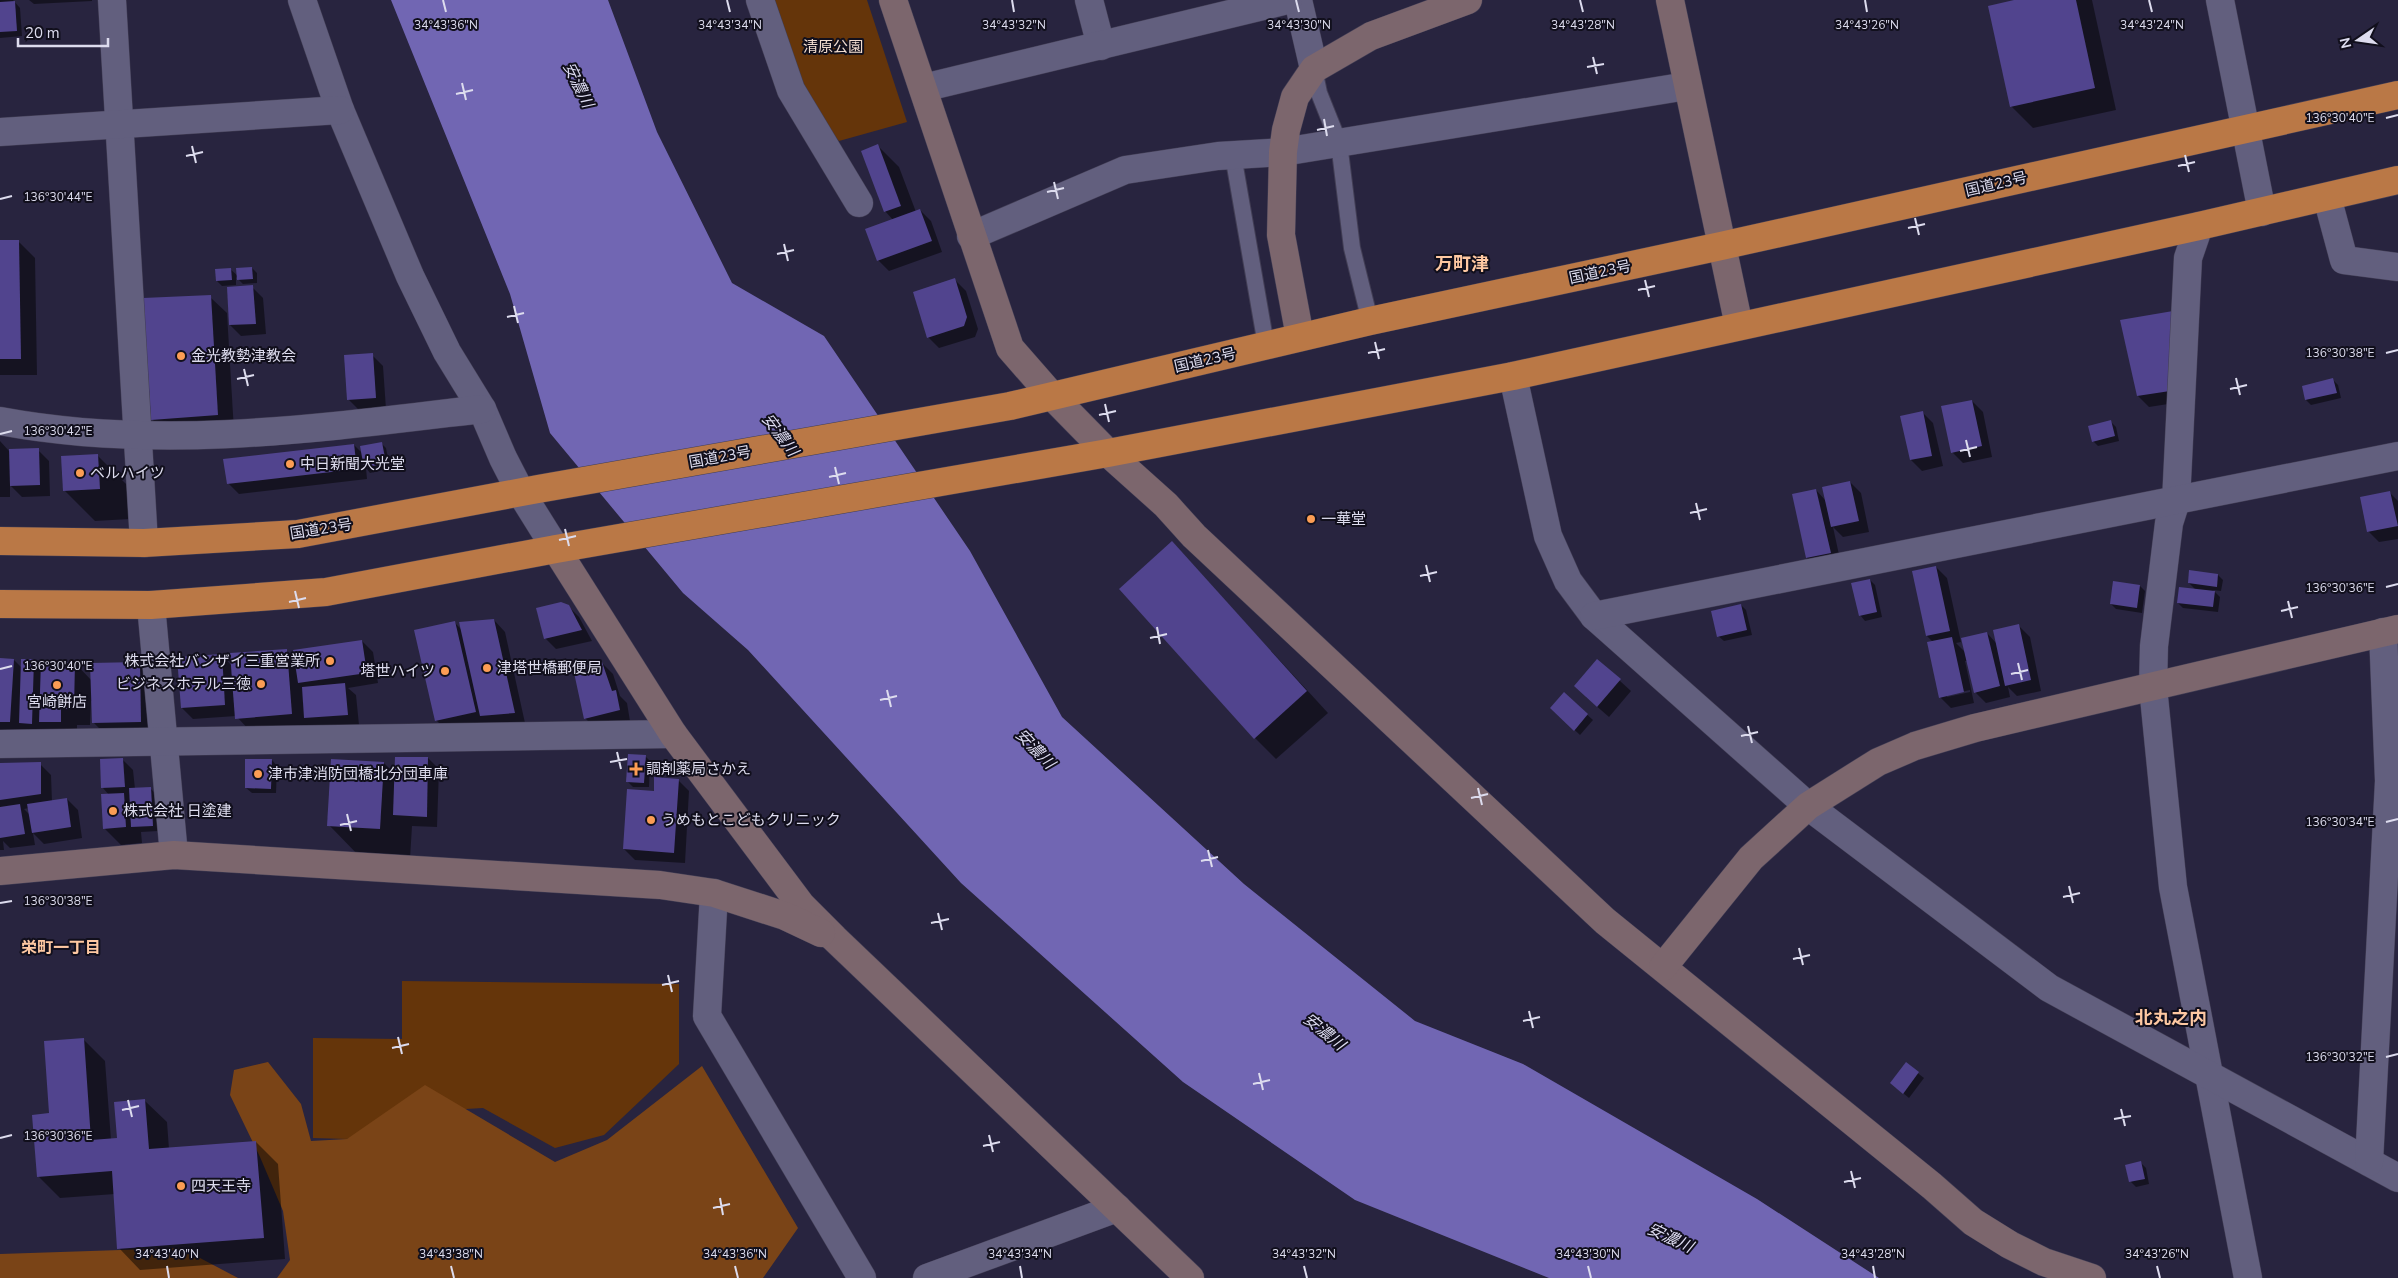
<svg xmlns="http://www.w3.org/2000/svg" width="2398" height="1278" viewBox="0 0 2398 1278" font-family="'Nunito Sans','Noto Sans JP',sans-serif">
<rect width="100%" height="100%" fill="#28243f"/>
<g fill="#65350a">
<path d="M767,0H867L907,122L839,141L805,101Z"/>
<path d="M402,981L679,984V1064L604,1135L555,1148L483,1108L431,1111L347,1139L313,1138V1038L402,1039Z"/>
</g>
<g fill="#7a4417">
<path d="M268,1062L301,1104L311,1141L347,1139L425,1085L555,1162L607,1140L702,1066L798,1228L763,1278H277L290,1260L283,1211L260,1157L230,1095L234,1070Z"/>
<path d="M181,1248L238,1278H0V1254Z"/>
</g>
<path fill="#7166b3" d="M391,0H608L657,132L732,283L824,336L970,551L1062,717L1244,884L1415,1021L1523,1064L1757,1199L1879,1278H1549L1355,1200L1183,1082L961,883L748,650L683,593L550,433L510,294Z"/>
<g fill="#0007" fill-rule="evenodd">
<path d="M0,0H13L20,8L22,36L0,38Z"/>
<path d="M29,0H92V1L34,4Z"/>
<path d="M2015,0H2092L2116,110L2033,128L2011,106Z"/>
<path d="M878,146L899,167L916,212L920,210L931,221L942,252L889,271L878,260L893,220L885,211Z"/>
<path d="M18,241L35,258L37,375H0V242Z"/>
<path d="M252,268L257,273V283L243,284L236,277V285L222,286L217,281L230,269L238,276Z"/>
<path d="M955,280L966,291L978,329L975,337L939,348L928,337Z"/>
<path d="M252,287L263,298L266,334L241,336L230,325Z"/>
<path d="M210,297L227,313L234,431L168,436L152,419Z"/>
<path d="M2121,321L2181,402L2149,407L2138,396Z"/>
<path d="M372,355L383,366L386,409L359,410L348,399Z"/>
<path d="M2333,380L2338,385L2341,398L2311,405L2306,400Z"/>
<path d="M1972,401L1983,412L1992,457L1963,463L1952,452Z"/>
<path d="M1922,412L1933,423L1943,466L1922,471L1911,460L1902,417Z"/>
<path d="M2111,422L2116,427L2119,441L2098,446L2093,441Z"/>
<path d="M0,441L9,451L38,450L49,461L50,496L22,497L10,485V497H0Z"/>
<path d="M381,443L386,448L390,468L370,473L366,468L367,479L239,494L228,483L354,445L362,453Z"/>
<path d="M97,455L128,486L130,519L95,521L64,490Z"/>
<path d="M1850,482L1861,493L1869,532L1843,537L1833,527L1841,564L1818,569L1807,558L1793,495L1816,490L1826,501Z"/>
<path d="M2390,493L2398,501V539L2379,542L2368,531Z"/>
<path d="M1172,543L1328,713L1276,759L1255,738Z"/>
<path d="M1936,567L1947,578L1961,642L1956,643L1966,653L1987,633L1997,644L2019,626L2030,637L2041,691L2017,696L2008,687L2010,697L1986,703L1975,692L1968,661H1965L1974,703L1951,708L1940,697L1933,642L1927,636L1913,572ZM1970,690V692L1947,697V695Z"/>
<path d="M2218,575L2223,580L2221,591L2213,590L2220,597L2218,612L2183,608L2178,603L2196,590L2189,583Z"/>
<path d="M1870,580L1875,585L1882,617L1865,621L1860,615Z"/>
<path d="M2140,586L2145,591L2142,613L2116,609L2111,604Z"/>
<path d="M1741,605L1746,610L1752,635L1724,641L1718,636Z"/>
<path d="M568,606L579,617L592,641L556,649L545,638Z"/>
<path d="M494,620L505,632L525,723L505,742L467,751L436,720L455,623L462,630Z"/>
<path d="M362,641L373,652L378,683L348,688L356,695L359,725L267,749L236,716L193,719L182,708L222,655L232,666L286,650L296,659Z"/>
<path d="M0,659L14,660L22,668L33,660L42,669L75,663L92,681L139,663L150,674L152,732L105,734L94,723L93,701H91L90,725H77V738L37,739L27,729L26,738L0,737Z"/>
<path d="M1597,660L1631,691L1609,717L1586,697Z"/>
<path d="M602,663L613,674L620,696L627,703L630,721L596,729L585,718Z"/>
<path d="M1564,694L1593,720L1580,735L1551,708Z"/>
<path d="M645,756L650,761L649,787H633L628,782Z"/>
<path d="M428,758L439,769L437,827L412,826L410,859L359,856L329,825L384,763L396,775Z"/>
<path d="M122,759L133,770L135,789L150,788L155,793L158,831L141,832L142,843L121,845L104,828L109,795L103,788Z"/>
<path d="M272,760L277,766L276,793H252L246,788Z"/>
<path d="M0,764H40L51,775L52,802L67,799L78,810L82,838L44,844L33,833L35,845L10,848L3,841L4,850H0ZM29,808L30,815L24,809Z"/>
<path d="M678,780L689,791L685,863L635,860L624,849Z"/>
<path d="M83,1039L105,1061L111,1140L118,1139L145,1101L167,1122L169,1149L256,1142L278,1164L285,1259L140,1270L119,1248L115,1194L60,1198L38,1176L51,1114Z"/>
<path d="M1906,1064L1924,1078L1909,1098L1891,1083Z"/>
<path d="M2141,1163L2146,1168L2149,1184L2136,1187L2131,1182Z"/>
</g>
<g fill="#51448e">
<path d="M2014,0H2076L2095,88L2010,107L1988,6Z"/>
<path d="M15,1L17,31L0,32V2Z"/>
<path d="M878,144L901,206L884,212L861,151Z"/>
<path d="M920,209L932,241L877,261L865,229Z"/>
<path d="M0,240H19L21,359H0Z"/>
<path d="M252,267L253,279L237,280L236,268Z"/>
<path d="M231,268L232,280L216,281L215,269Z"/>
<path d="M955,278L967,317L964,326L927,338L913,292Z"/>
<path d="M253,285L256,324L229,325L227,287Z"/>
<path d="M211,295L218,415L151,420L143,298Z"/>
<path d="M2173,311L2170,391L2137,396L2120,320Z"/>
<path d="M373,353L376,398L347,400L344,355Z"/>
<path d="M2333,378L2337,393L2305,400L2302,386Z"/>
<path d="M1972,400L1982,446L1951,453L1941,406Z"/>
<path d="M1923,411L1932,456L1910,460L1900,416Z"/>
<path d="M2111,420L2115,436L2092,442L2088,426Z"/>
<path d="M382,442L386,463L364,468L360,446Z"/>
<path d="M354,444L357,469L227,484L223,459Z"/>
<path d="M39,448L40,485L10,486L9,449Z"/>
<path d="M98,454L100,489L63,491L61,456Z"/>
<path d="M1850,481L1859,521L1831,527L1822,487Z"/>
<path d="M1816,489L1831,553L1806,558L1792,494Z"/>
<path d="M2390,491L2398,526L2367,532L2360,497Z"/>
<path d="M1172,541L1307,691L1254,739L1119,589Z"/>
<path d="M1936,566L1950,631L1926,636L1912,571Z"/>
<path d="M2189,570L2218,574L2217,587L2188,583Z"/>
<path d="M1870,579L1877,612L1859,616L1851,583Z"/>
<path d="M2113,581L2140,585L2137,608L2110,604Z"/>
<path d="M2179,587L2215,591L2213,607L2177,603Z"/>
<path d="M561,602L569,605L582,630L544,639L536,608Z"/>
<path d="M1741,604L1747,630L1717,637L1711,611Z"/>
<path d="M494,619L515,713L480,716L459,622Z"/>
<path d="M455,621L476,712L435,721L414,630Z"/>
<path d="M2019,624L2031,680L2005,686L1993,630Z"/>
<path d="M1987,632L2000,686L1974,693L1961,638Z"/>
<path d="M1952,637L1964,692L1939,698L1927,642Z"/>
<path d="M362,640L367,673L298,683L293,650Z"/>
<path d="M287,649L292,714L235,719L230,653Z"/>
<path d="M222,654L225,705L181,708L177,657Z"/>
<path d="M0,658L14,659L10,722H0Z"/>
<path d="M21,659H34L32,724L19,723Z"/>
<path d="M1597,659L1621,679L1597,707L1574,686Z"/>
<path d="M41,661L75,662L74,709H61V722H39Z"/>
<path d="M140,662L141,722L92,723L90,663Z"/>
<path d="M602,662L612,691L616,690L620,710L584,719L573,668Z"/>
<path d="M345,683L348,715L304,718L302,687Z"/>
<path d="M1564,692L1588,714L1574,731L1550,708Z"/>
<path d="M628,754L646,755L644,783L626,782Z"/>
<path d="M395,757H428L427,817L393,815Z"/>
<path d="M123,758L125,787L101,788L100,759Z"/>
<path d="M245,759H272L271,789L245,788Z"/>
<path d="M331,759L384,762L380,829L327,826Z"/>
<path d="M41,762V794L0,800V763Z"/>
<path d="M654,777L679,779L674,853L623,849L627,789L654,791Z"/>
<path d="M151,787L153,826L131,827L129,788Z"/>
<path d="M124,793L126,827L103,829L101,794Z"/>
<path d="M67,798L71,827L32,833L27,804Z"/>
<path d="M20,804L25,834L0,838V807Z"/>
<path d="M84,1038L91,1140L117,1138L114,1102L145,1099L149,1149L256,1141L264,1238L117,1249L112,1171L37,1177L32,1115L49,1113L44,1041Z"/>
<path d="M1906,1062L1919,1072L1903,1094L1890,1083Z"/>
<path d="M2141,1161L2145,1179L2129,1182L2125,1165Z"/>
</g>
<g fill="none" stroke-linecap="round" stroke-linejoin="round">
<defs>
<g id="lane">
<path d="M1314,69L1319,93L1339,143L1352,248L1370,321"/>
<path d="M1233,155L1266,345"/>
</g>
<g id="street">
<path d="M112,0L144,543"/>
<path d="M302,0L340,110L410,276L447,352L482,409L503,458L521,493L556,549"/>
<path d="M760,0L791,90L859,203"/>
<path d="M1089,0L1101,46"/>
<path d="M1298,0L1314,69"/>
<path d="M2220,0L2262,212"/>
<path d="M923,88L1288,0"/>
<path d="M0,132L340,110"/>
<path d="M2327,197L2344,260L2398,267"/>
<path d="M2199,226L2188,258L2176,501L2169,523L2154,646L2153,687L2173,887L2248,1278"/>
<path d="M971,236L1125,170L1218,156L1283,152L1687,86"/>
<path d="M1513,376L1548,536L1568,581L1594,616L1808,806L2049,988L2398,1178"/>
<path d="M0,421C161,451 322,428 482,409"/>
<path d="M151,605L174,855"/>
<path d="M1594,616L2398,456"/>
<path d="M0,744L673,734"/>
<path d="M714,893L707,1016L862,1278"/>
<path d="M2369,1162L2389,781L2383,632"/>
<path d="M927,1278L1117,1208"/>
</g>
<g id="secondary">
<path d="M893,0L1010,348L1052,396L1108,453L1166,505L1194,536L1605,921L1932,1186L1973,1222L2010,1245L2044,1262L2092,1278"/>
<path d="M1670,0L1739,326"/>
<path d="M1300,337L1281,235L1283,152L1286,130L1295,97L1314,69L1371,36L1468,0"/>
<path d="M556,549L673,734L801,905L834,938L1190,1278"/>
<path d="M0,871L174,855L660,885L714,893L785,916L821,933"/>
<path d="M1663,967L1751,858L1808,806L1878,762L1915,746L1975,728L2398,629"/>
</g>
<g id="highway">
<path d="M0,541L144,543L298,534L538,489L1010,406L1370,321L1721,246L2398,95"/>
<path d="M0,604L151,605L326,592L556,549L1108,453L1513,376L2199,226L2398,180"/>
</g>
</defs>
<use href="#lane" stroke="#423e55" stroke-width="18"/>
<use href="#street" stroke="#423e55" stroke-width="29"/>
<use href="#secondary" stroke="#423e55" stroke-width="29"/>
<use href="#highway" stroke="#423e55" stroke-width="29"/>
<use href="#lane" stroke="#625f7e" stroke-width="16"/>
<use href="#street" stroke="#625f7e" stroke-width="28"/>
<use href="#secondary" stroke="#7c666d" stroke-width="28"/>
<use href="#highway" stroke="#ba7846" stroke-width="28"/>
</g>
<path fill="none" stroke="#dddcee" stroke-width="2" d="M443,0L446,12M727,0L730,12M1012,0L1014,12M1296,0L1299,12M1580,0L1583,12M1865,0L1867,12M2149,0L2152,12M1593,57L1597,74M1587,67L1604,64M462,83L466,100M456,94L473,90M2386,118L2398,115M1324,119L1327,136M1317,130L1334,126M192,146L196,163M2185,155L2189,172M186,156L203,152M2178,166L2195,162M1054,182L1058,199M1047,192L1064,188M0,199L12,196M1915,218L1919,235M1908,228L1925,224M784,244L788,261M777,254L794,250M1645,280L1649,297M1638,290L1655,286M514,306L518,323M507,317L524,313M1375,342L1379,359M1368,353L1385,349M2386,353L2398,350M244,369L248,386M2236,378L2240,395M237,379L254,375M2230,389L2247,385M1105,404L1109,422M1099,415L1116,411M0,434L12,431M1966,440L1970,457M1960,451L1977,447M835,467L839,484M829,477L846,473M1696,503L1700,520M1690,513L1707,509M565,529L569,546M559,540L576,536M1426,565L1430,582M1420,576L1437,572M2386,587L2398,584M295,591L299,608M2288,601L2292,618M289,602L306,598M2281,611L2298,607M1157,627L1160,644M1150,638L1167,634M2018,663L2022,680M0,669L12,666M2011,674L2028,670M887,690L891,707M880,700L897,696M1748,726L1752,743M1741,736L1758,732M617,752L621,769M610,762L627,759M1478,788L1482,805M1471,798L1488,794M347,814L351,831M2386,822L2398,819M340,825L357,821M1208,850L1212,867M1201,861L1218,857M2069,886L2073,903M2063,897L2080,893M0,903L12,901M938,913L942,930M931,923L949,919M1799,948L1803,965M1793,959L1810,955M668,975L672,992M662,985L679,981M1529,1011L1533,1028M1523,1021L1540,1017M398,1037L402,1054M392,1048L409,1044M2386,1057L2398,1054M1259,1073L1263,1090M1253,1084L1270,1080M128,1100L132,1117M2121,1109L2125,1126M122,1110L139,1106M2114,1119L2131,1116M989,1135L993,1152M0,1138L12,1135M983,1146L1000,1142M1851,1171L1855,1188M1844,1182L1861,1178M720,1198L723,1215M713,1208L730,1204M167,1266L169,1278M451,1266L454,1278M735,1266L738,1278M1020,1266L1022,1278M1304,1266L1307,1278M1588,1266L1591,1278M1873,1266L1875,1278M2157,1266L2160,1278"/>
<g fill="#fc9d54" stroke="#110f1c" stroke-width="2">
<circle cx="181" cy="356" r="5"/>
<circle cx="290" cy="464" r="5"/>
<circle cx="80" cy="473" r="5"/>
<circle cx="1311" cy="519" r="5"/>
<circle cx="330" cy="661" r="5"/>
<circle cx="487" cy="668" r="5"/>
<circle cx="445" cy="671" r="5"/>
<circle cx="261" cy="684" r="5"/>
<circle cx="57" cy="685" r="5"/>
<path d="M633.5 761.5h5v5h5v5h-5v5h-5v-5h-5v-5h5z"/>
<circle cx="258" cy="774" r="5"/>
<circle cx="113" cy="811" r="5"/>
<circle cx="651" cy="820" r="5"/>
<circle cx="181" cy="1186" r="5"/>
</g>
<g text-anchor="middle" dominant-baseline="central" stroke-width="4" stroke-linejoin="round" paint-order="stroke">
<g font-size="15" fill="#f2ddd0" stroke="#110f1c">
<text x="833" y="47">清原公園</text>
</g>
<g font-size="15" fill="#dddcee" stroke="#110f1c">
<text transform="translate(1996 184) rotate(-13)">国道23号</text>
<text transform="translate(1600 272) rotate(-12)">国道23号</text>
<text transform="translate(1205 360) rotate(-13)">国道23号</text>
<text transform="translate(720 457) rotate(-10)">国道23号</text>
<text transform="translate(321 529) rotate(-9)">国道23号</text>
</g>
<g font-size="15" fill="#dddcee" stroke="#110f1c" text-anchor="start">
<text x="191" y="356">金光教勢津教会</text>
<text x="300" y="464">中日新聞大光堂</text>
<text x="90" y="473">ベルハイツ</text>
<text x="1321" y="519">一華堂</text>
<text x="320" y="661" text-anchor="end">株式会社バンザイ三重営業所</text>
<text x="497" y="668">津塔世橋郵便局</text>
<text x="435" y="671" text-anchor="end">塔世ハイツ</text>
<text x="251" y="684" text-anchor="end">ビジネスホテル三徳</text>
<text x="57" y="702" text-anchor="middle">宮崎餅店</text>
<text x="646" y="769">調剤薬局さかえ</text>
<text x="268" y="774">津市津消防団橋北分団車庫</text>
<text x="123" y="811">株式会社 日塗建</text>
<text x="661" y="820">うめもとこどもクリニック</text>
<text x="191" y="1186">四天王寺</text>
</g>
<g font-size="16" font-style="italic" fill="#dcdbf0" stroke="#110f1c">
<text transform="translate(578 85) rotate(64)">安濃川</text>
<text transform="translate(780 435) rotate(53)">安濃川</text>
<text transform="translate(1035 749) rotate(46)">安濃川</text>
<text transform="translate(1324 1032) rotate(39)">安濃川</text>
<text transform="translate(1670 1238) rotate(25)">安濃川</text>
</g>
<g font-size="16" font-weight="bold" fill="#fec8a2" stroke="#110f1c">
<text x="61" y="948">栄町一丁目</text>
</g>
<g font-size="18" font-weight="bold" fill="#fec8a2" stroke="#110f1c">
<text x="1462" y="264">万町津</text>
<text x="2171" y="1018">北丸之内</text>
</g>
</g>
<g font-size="12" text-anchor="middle" fill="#dddcee" stroke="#110f1c" stroke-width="4" stroke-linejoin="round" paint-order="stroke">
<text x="446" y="29">34°43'36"N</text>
<text x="730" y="29">34°43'34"N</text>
<text x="1014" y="29">34°43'32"N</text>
<text x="1299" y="29">34°43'30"N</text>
<text x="1583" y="29">34°43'28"N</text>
<text x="1867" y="29">34°43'26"N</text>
<text x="2152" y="29">34°43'24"N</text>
<text x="2340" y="122">136°30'40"E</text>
<text x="58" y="201">136°30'44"E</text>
<text x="2340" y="357">136°30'38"E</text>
<text x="58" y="435">136°30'42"E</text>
<text x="2340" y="592">136°30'36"E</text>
<text x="58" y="670">136°30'40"E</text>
<text x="2340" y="826">136°30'34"E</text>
<text x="58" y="905">136°30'38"E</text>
<text x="2340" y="1061">136°30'32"E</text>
<text x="58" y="1140">136°30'36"E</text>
<text x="167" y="1258">34°43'40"N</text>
<text x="451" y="1258">34°43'38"N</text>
<text x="735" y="1258">34°43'36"N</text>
<text x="1020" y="1258">34°43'34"N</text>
<text x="1304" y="1258">34°43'32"N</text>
<text x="1588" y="1258">34°43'30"N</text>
<text x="1873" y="1258">34°43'28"N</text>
<text x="2157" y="1258">34°43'26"N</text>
</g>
<g transform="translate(2358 40) rotate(257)" stroke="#110f1c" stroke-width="4" paint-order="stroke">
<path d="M0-4L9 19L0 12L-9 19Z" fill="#dddcee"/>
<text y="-8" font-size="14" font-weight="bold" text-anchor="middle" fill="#dddcee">N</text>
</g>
<path d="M18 38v8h90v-8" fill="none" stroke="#dddcee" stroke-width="2.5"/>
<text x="25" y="38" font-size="15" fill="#dddcee" stroke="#110f1c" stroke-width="4" paint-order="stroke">20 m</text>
</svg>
